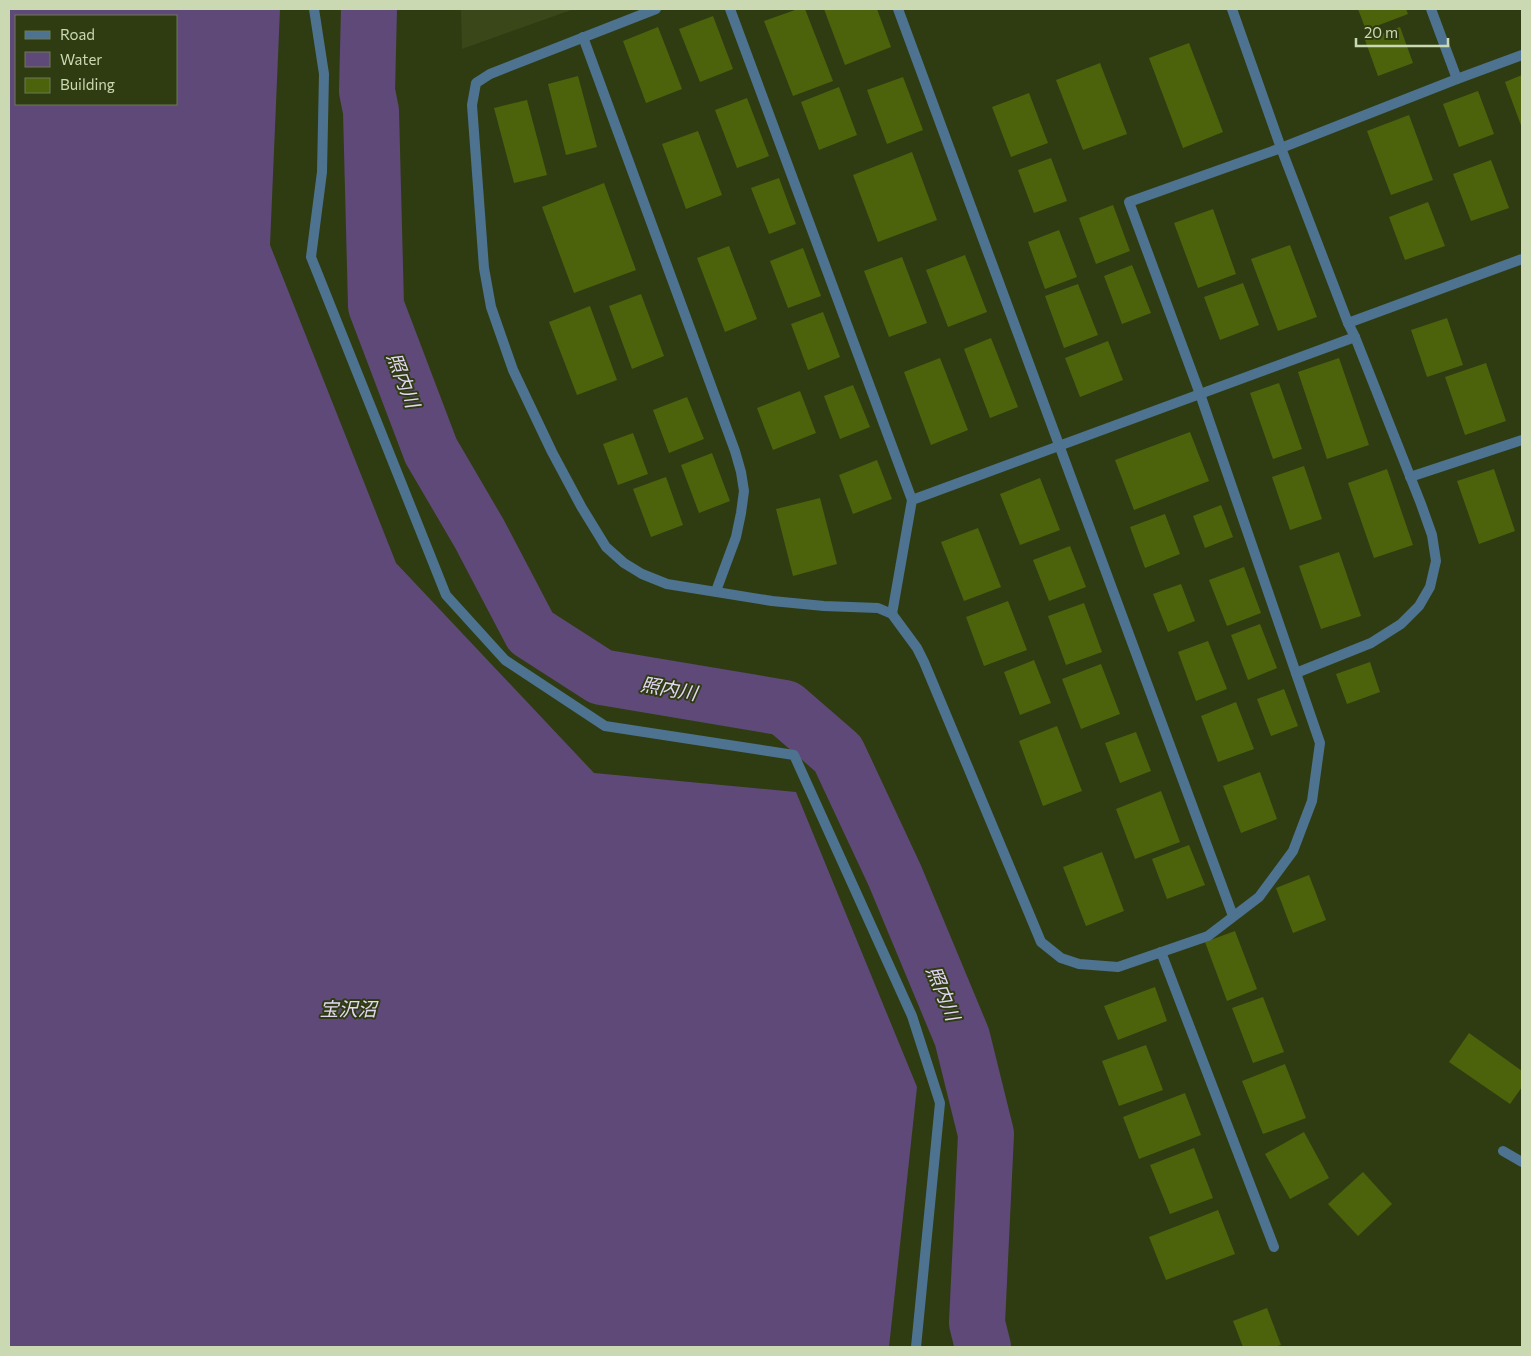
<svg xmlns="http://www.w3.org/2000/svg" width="1531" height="1356" viewBox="0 0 1531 1356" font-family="Commissioner,'Noto Sans JP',sans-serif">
<rect width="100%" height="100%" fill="#2f3c12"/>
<path fill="#394719" d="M461,9H574L462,49Z"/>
<path fill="#5f4979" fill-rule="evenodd" d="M9,9H280L270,245L396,563L594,773L796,792L917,1087L889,1347H9ZM16,16H176V104H16Z"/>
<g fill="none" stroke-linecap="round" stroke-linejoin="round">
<path stroke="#5f4979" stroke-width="56" d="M369,9L367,91L371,111L376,306L431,451L479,533L531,632L601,677L785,708L838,754L895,876L962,1037L986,1134L977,1323L983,1347"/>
</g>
<g fill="#4c630c">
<path d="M798,9H805L833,81L793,96L764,21Z"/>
<path d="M824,9H877L891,47L845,65Z"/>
<path d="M1358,9H1406L1408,14L1366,30Z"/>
<path d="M713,16L733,69L700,82L679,29Z"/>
<path d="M658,27L682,89L646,103L623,41Z"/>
<path d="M1400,27L1413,63L1378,76L1365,40Z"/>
<path d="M1189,43L1223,132L1183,148L1149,58Z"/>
<path d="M1100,63L1127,134L1083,150L1056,80Z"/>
<path d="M1522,75V128L1505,82Z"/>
<path d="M578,76L597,147L566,155L548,84Z"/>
<path d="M903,77L923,130L887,144L867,90Z"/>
<path d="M839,87L857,135L819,150L801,102Z"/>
<path d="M1478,91L1494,134L1459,147L1443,104Z"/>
<path d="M1029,93L1048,143L1011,157L992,107Z"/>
<path d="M747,98L769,156L737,168L715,110Z"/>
<path d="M527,100L547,175L514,183L494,108Z"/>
<path d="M1409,115L1433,180L1391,195L1367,131Z"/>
<path d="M698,131L722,195L686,209L662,144Z"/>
<path d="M912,152L937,220L878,242L853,175Z"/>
<path d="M1051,158L1067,201L1034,213L1018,170Z"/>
<path d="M1491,160L1509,208L1471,221L1453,174Z"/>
<path d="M779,178L796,224L769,234L751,188Z"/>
<path d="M604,183L636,270L574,293L542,207Z"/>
<path d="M1428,202L1445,246L1405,260L1389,217Z"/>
<path d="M1113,205L1130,251L1096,264L1079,218Z"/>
<path d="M1213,209L1236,274L1198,288L1174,223Z"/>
<path d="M1059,230L1077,277L1045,289L1028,242Z"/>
<path d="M1290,245L1317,317L1278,331L1251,259Z"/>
<path d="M729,246L757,319L725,332L697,258Z"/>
<path d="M803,248L821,296L788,308L770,261Z"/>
<path d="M965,255L987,312L948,327L926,270Z"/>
<path d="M902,257L927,323L889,337L864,271Z"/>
<path d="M1132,265L1151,313L1122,324L1104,276Z"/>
<path d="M1243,283L1259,325L1220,340L1204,297Z"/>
<path d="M1078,284L1098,335L1064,348L1045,296Z"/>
<path d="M641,294L664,356L632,369L609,306Z"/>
<path d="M590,306L617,380L577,395L549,322Z"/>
<path d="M823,312L840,357L808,370L791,324Z"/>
<path d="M1447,318L1463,365L1427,377L1411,330Z"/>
<path d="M991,338L1018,407L990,418L964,349Z"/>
<path d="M1108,341L1123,380L1080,397L1065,358Z"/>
<path d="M940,358L968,430L931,445L904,372Z"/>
<path d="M1339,358L1369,445L1327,459L1298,372Z"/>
<path d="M1486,363L1506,421L1465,435L1445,377Z"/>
<path d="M1279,383L1302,449L1273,459L1250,393Z"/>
<path d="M853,385L870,427L840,439L824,396Z"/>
<path d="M800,391L816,433L773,450L757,408Z"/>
<path d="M687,397L704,439L669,453L653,410Z"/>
<path d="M1190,432L1209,481L1134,510L1115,460Z"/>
<path d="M633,433L648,474L618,485L603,444Z"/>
<path d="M712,453L730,501L699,513L681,465Z"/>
<path d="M877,460L892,499L853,514L839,475Z"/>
<path d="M1304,466L1322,519L1290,530L1272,477Z"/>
<path d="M1387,469L1413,545L1374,558L1348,483Z"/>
<path d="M1494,469L1515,531L1479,544L1457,481Z"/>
<path d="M666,477L683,525L651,537L633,489Z"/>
<path d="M1040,478L1060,530L1020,545L1000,494Z"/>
<path d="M820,498L837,564L793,576L776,509Z"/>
<path d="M1221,505L1233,537L1205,548L1193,516Z"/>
<path d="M1165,514L1180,554L1145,568L1130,527Z"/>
<path d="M978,528L1001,587L964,601L941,542Z"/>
<path d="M1070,546L1086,587L1049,601L1033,560Z"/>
<path d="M1339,552L1361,616L1321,629L1299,566Z"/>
<path d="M1244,567L1261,613L1227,626L1209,580Z"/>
<path d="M1181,584L1195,621L1168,632L1153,594Z"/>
<path d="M1008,601L1027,650L984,666L966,617Z"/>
<path d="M1084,603L1102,652L1066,665L1048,616Z"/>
<path d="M1260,624L1277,668L1248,680L1231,635Z"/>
<path d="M1208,641L1227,689L1196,701L1178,652Z"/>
<path d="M1034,660L1051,703L1020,715L1004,672Z"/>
<path d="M1370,662L1380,692L1347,704L1336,674Z"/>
<path d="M1101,664L1120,714L1081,729L1062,679Z"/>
<path d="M1284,689L1298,726L1271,736L1257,699Z"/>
<path d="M1236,702L1254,749L1218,762L1201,716Z"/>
<path d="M1057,726L1082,791L1043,806L1019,741Z"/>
<path d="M1136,732L1151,771L1120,783L1105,743Z"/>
<path d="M1260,772L1277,819L1241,833L1223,786Z"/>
<path d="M1161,791L1180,842L1135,859L1116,809Z"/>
<path d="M1189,845L1205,885L1167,899L1152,859Z"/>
<path d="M1102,852L1124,911L1086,926L1063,867Z"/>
<path d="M1309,875L1326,920L1293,933L1276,888Z"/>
<path d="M1235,931L1257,989L1227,1001L1205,942Z"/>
<path d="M1155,987L1167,1021L1118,1040L1104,1006Z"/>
<path d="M1263,997L1284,1052L1253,1063L1232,1008Z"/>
<path d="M1469,1033L1522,1071V1087L1510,1104L1449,1062Z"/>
<path d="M1146,1045L1163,1090L1119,1106L1102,1061Z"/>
<path d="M1285,1064L1306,1118L1263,1134L1242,1081Z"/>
<path d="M1185,1093L1201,1135L1139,1159L1123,1117Z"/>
<path d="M1304,1132L1329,1178L1290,1199L1265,1154Z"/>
<path d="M1194,1148L1213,1198L1170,1214L1150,1165Z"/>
<path d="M1363,1172L1392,1204L1358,1236L1328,1204Z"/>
<path d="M1218,1210L1235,1254L1166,1280L1149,1237Z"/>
<path d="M1267,1308L1281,1345L1274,1347H1243L1233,1321Z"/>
</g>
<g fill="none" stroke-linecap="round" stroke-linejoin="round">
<g stroke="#4e7391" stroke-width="10">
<path d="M314,9L324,74L322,172L311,257L446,595L505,660L605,726L794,755L912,1016L940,1103L916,1347"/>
<path d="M656,9L490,74L476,83L472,105L484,268L491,307L513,370L552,452L582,508L606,547L624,563L642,574L667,584L772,601L824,606L878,608L892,614L917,648L924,662L1041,942L1061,958L1079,964L1118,967L1208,936L1259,897L1293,851L1312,801L1320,743L1200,394L1129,202L1281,148L1457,79L1522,55"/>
<path d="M730,9L912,500"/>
<path d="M898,9L1233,916"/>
<path d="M1232,9L1281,148L1348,323L1355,337L1421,504L1432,535L1436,561L1430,587L1419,606L1401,624L1371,643L1296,673"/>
<path d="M1431,9L1457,79"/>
<path d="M583,37L735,451L741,472L744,491L741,513L736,537L716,591"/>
<path d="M1348,323L1522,259"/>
<path d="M1410,477L1522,440"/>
<path d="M892,614L912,500L1355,337"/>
<path d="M1161,952L1274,1247"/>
<path d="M1503,1151L1522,1162"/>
</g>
</g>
<g text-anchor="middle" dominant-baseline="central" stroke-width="4" stroke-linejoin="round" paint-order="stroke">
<g font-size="19" font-style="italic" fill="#e4d7f6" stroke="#2f3c12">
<text transform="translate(404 380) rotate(69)">照内川</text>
<text transform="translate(669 688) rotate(10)">照内川</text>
<text transform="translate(944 993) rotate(68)">照内川</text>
<text x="348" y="1008">宝沢沼</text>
</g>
</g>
<rect width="1531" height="1356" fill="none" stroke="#cbd9b2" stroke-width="20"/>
<rect x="15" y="15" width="162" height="90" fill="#2f3c12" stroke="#6d7b52"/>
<rect x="25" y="31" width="25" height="8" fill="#4e7391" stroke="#6d7b52"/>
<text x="60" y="40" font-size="15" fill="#cbd9b2">Road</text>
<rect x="25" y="52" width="25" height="15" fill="#5f4979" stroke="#6d7b52"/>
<text x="60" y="65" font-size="15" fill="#cbd9b2">Water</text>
<rect x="25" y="78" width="25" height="15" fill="#4c630c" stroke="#6d7b52"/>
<text x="60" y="90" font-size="15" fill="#cbd9b2">Building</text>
<path d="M1356 38v8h92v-8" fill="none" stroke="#cbd9b2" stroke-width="2.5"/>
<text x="1364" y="38" font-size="15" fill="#cbd9b2" stroke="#2f3c12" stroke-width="4" paint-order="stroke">20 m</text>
</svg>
